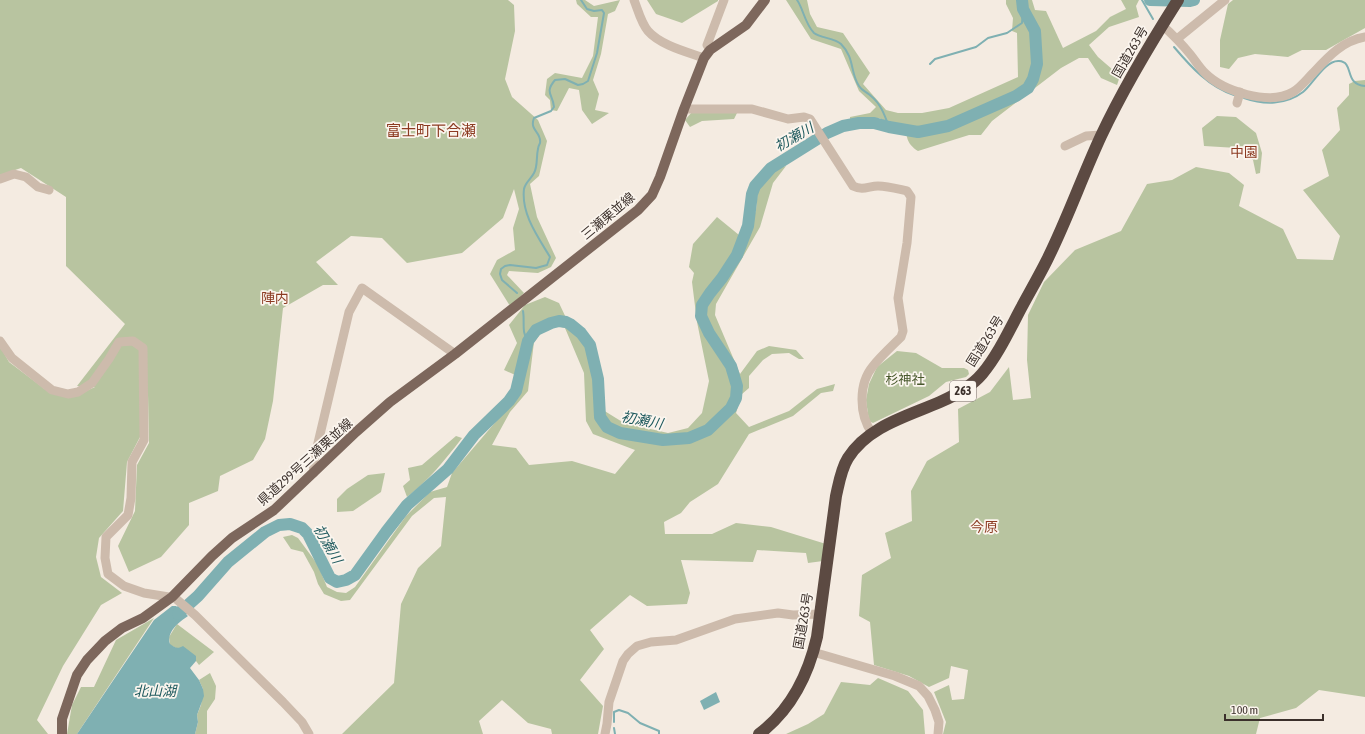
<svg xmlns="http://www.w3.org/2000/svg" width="1365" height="734" viewBox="0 0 1365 734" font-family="'Asap Condensed','Noto Sans JP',sans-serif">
<rect width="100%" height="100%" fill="#f4ebe1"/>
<g fill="#b8c4a0" fill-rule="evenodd">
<path d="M0,0H508L514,5L515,31L505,79L512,97L538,120L547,141L539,176L530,184L537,217L556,258L551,267L538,273L509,271L507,275L524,293L510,306L490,274L497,260L515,250L513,228L519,209L514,189L503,218L462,253L407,263L382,238L351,236L316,262L338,285H323L283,308L273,401L265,439L253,460L220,476L218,491L189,503V525L161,557L129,572L118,546L135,511L137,465L149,443L148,395L140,437L127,462L123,511L99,538L96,557L101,577L122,593L101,605L63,666L37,720L48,734H0V346L9,362L50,393L73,397L95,387L77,386L125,324L66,266V197L21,168L0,175Z"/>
<path d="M576,0H585L594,6L620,0L615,11L608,14L601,54L593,80L599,94L595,110L609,113L592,124L582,110L579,90L569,88L557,111L551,110L550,100L545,95L547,79L555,73L582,78L593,56L598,17H591L577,4Z"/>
<path d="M647,0H718V1L682,23L656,14Z"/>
<path d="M786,0H807L810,14L817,27L843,33L870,73L863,84L886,110L898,113H922L949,108L1018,77L1017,33L1012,31L1013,18L1006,4V0H1032L1035,10L1046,11L1063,48L1096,31L1110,17L1126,9L1121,0H1139L1136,6L1139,17L1109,27L1089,45L1098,57L1120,76L1117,85L1101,78L1088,58H1079L1061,68L992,121L981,135H969L918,151C907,144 907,138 905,126L892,124L879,118L850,120V117L870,113L876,107L859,91L841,49L811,39Z"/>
<path d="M1233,0H1365V28L1326,50H1302L1288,57L1255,54L1238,58L1229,69L1220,67V40L1228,4Z"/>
<path d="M1365,80V697L1319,690L1296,708L1260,718L1256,734H943L946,722L934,692L949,685L952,700L964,699L968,670L951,666L949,678L929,687L909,676L874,665L870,622L859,616L862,575L891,558L885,533L912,521L911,491L927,461L959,442L958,409L990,392L1009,367L1013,400L1031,398L1027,360L1028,315L1044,282L1075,250L1121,231L1147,184L1172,180L1196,167L1229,173L1244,185L1239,206L1283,229L1297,259L1333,260L1340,236L1303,190L1329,176L1322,150L1340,130L1337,108L1349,95V84L1355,81Z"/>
<path d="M692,112L737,113L734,119L702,121L690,127L685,120Z"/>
<path d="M1217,116L1236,117L1256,133L1262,153L1260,173L1256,174L1253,160L1237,148L1204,146L1202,128Z"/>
<path d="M786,166L773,183L760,227L716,304L715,315L740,374L757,351L769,346L796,350L804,359H799L789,353L772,354L763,360L749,376V388L742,394L736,413L749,427L789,411L817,389L835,384L833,391L821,393L793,416L749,434L718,484L690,502L681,513L664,522L665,534H712L736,523L771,527L826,544L823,561L808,563L806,553L757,550L753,562L681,560L690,593L687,604L647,606L630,595L590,630L604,649L580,680L603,706L598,734H552L551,729L528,723L502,700L479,721L483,734H342L394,683L401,604L418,568L441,546L446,497L434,498L412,516L350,600L341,601L324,594L318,584L314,572L303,552L291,549L283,537L292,535L298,538L318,565L327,587L337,592L346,593L355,587L406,516L430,492L447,487L452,473L521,392L522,378L504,370L517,343L509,325L525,305L545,297L559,303L567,320L594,351L601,391L603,410L624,423L668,433L688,428L702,413L709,381L697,322L692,282L694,273L689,267L693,244L717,217L739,235L747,237L756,210L758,188L773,170ZM557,326L565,328L584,373L586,421L593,434L635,450L615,474L572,461L529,465L516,448L492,445L510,412L528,391L534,342L543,331Z"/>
<path d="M897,351L916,353L942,368H964L968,370L969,374L966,377L946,382L929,396L873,423L869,421L866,400L869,384L877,367Z"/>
<path d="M456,436L462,438C445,460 429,480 407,497L403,486L410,480L408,468L422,465Z"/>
<path d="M385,473L381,492L353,511L337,512V499L347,489L368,475Z"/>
<path d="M154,618L77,734H67L72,705L81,687H94L116,640Z"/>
<path d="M177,624L214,652L199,665L196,661V658L180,648H176L170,645L169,637Z"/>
<path d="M210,673L216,686L215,699L207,711V734H195L198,722L197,715L201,705L203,689L199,680Z"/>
<path d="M878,678L908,691L923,710L925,734H786L808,724L824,714L841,682L870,685Z"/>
</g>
<g fill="#7fb0b2">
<path d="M172,606H176L188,616C179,622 166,632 170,644C175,648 178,649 183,646L196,656V661L190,668L199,680L203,689L204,696L197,715L198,722L195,734H77L154,620Z"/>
<path d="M716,692L720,702L704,710L700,701Z"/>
</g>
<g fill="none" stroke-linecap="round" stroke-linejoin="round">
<g stroke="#7fb0b2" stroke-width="2">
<path d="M797,0C803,8 805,24 814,33C820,38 835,38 841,44C855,58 850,73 859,86C862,91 867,92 871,96C881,104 885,116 889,127"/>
<path d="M1142,0L1153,19"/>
<path d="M1174,47C1191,67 1209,87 1234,95"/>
<path d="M930,64L935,59L976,47L988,38L1007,33L1022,23L1023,9"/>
<path d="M1244,98C1264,105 1286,105 1303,92C1313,84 1325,60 1339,61C1355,62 1343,84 1365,86"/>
<path d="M517,293L502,280L500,274L501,269L505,266L510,265L536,268L547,265L550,257C538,237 521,214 524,189C525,183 531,179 534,173C538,166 536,157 538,149C538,147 539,145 540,143C542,132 529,131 534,118L551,111L554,107C553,94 544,93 555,80L565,79L578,85L583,84L588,81L597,53L604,13L602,10L594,11L587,9L581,0"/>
<path d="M523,311C525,322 521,332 528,341"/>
<path d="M614,722V712L619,710L628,713L640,723L659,731V734"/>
<path d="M614,728L615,734"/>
</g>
<g stroke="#7fb0b2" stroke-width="12">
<path d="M1150,0L1190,1L1194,0"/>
<path d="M178,614L198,596L228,562L265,532L279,525L290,524L302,528L308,534L330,578L337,582L346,580L355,575L386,532L407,505L448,469L474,435L509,401L516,391L528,341L536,330L551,323L559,321L566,322L570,324L581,333L590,345L598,379L600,417L607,427L620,433L663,440L689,438L708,430L731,408L736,398L737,386L731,366L709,333L701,316L702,305L710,293L722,278L737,255L748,226L752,194L755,186L771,168L827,133L843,126L859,123H874L889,127L918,132L948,126L1016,96L1028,88L1033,79L1037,64L1035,31L1023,9L1022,0"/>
</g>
<g stroke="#cdbbac" stroke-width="9">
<path d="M634,0C638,10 641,23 648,31C660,45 687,52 704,58"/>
<path d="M1162,25C1172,34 1181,43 1190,54C1195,60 1199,67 1205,73C1223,91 1269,106 1293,92C1300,88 1307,79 1313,73C1328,57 1342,41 1365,37"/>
<path d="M1177,39L1225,0"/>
<path d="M710,50L707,45L724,0"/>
<path d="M1237,103L1240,92"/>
<path d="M684,109H752L788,119L804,117L810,119L853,186C863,191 869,186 878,186C888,186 898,189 907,191L911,197L907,243L898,298L903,331L901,337C892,346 881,356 873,366C858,384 859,415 872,433"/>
<path d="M1065,146L1086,136L1101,135"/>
<path d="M0,179L14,174L26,177L38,187L49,190"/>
<path d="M0,341L12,358L52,390L68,394L78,392L92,383L109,359L119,342L133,341L143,348L144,440L132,462L131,498L128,515L106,537L105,558L108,574L124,586L144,593L175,598L195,615L283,702L302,722L309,734"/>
<path d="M314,473L313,464L349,312L362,288L455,354"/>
<path d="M813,652L895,676L919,686L928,696L935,710L939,722L938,734"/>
<path d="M605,734L607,724L609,702L623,661L628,654L637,646L651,642L676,640L735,619L778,613L793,615L820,614"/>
</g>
<path stroke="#7d675c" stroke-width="10" d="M62,734V719L77,675L87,660L105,641L122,628L143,618L172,597L212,556L232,538L274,510L356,432L390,402L455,354L638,210L652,195L660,177L684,109L704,58L710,50L746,25L765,0"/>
<path stroke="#5c4a42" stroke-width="12" d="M759,734C791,710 808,676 817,637L836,496C839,483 841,469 848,458C868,426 908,416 940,402C956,395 971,387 982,374C997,356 1008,333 1019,312C1028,295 1038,278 1047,260C1067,220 1082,177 1101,136C1123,89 1150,44 1178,0"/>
</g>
<g text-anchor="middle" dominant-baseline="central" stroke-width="3.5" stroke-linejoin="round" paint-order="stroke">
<rect fill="#fbf5ee" stroke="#756b66" stroke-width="1" x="950" y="381" width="26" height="20" rx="3"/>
<g font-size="12" font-weight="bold" fill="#3b302b">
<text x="963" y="391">263</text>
</g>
<g font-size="13" fill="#3b302b" stroke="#fbf5ee">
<text transform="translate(1130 52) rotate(-60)">国道263号</text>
<text transform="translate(608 216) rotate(-40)">三瀬栗並線</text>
<text transform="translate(985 341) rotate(-58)">国道263号</text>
<text transform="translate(305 462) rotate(-42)">県道299号三瀬栗並線</text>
<text transform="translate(803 621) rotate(-80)">国道263号</text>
</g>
<g font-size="13" fill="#4a5a2e" stroke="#fbf5ee">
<text x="905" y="379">杉神社</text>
</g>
<g font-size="14" font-style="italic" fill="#1f5a5e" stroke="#fbf5ee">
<text transform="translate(794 137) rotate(-30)">初瀬川</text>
<text transform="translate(642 420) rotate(11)">初瀬川</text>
<text transform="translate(328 544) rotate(60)">初瀬川</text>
<text x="155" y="691">北山湖</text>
</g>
<g font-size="14" fill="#8c3b22" stroke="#fbf5ee">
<text x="1244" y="152">中園</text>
<text x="275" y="298">陣内</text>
<text x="984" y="527">今原</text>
</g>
<g font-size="15" fill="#8c3b22" stroke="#fbf5ee">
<text x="431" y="130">富士町下合瀬</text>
</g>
</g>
<path d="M1225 714v6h98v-6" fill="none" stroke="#3b302b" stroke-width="2"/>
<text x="1231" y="714" font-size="12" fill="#3b302b" stroke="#fbf5ee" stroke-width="3" paint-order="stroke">100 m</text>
</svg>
